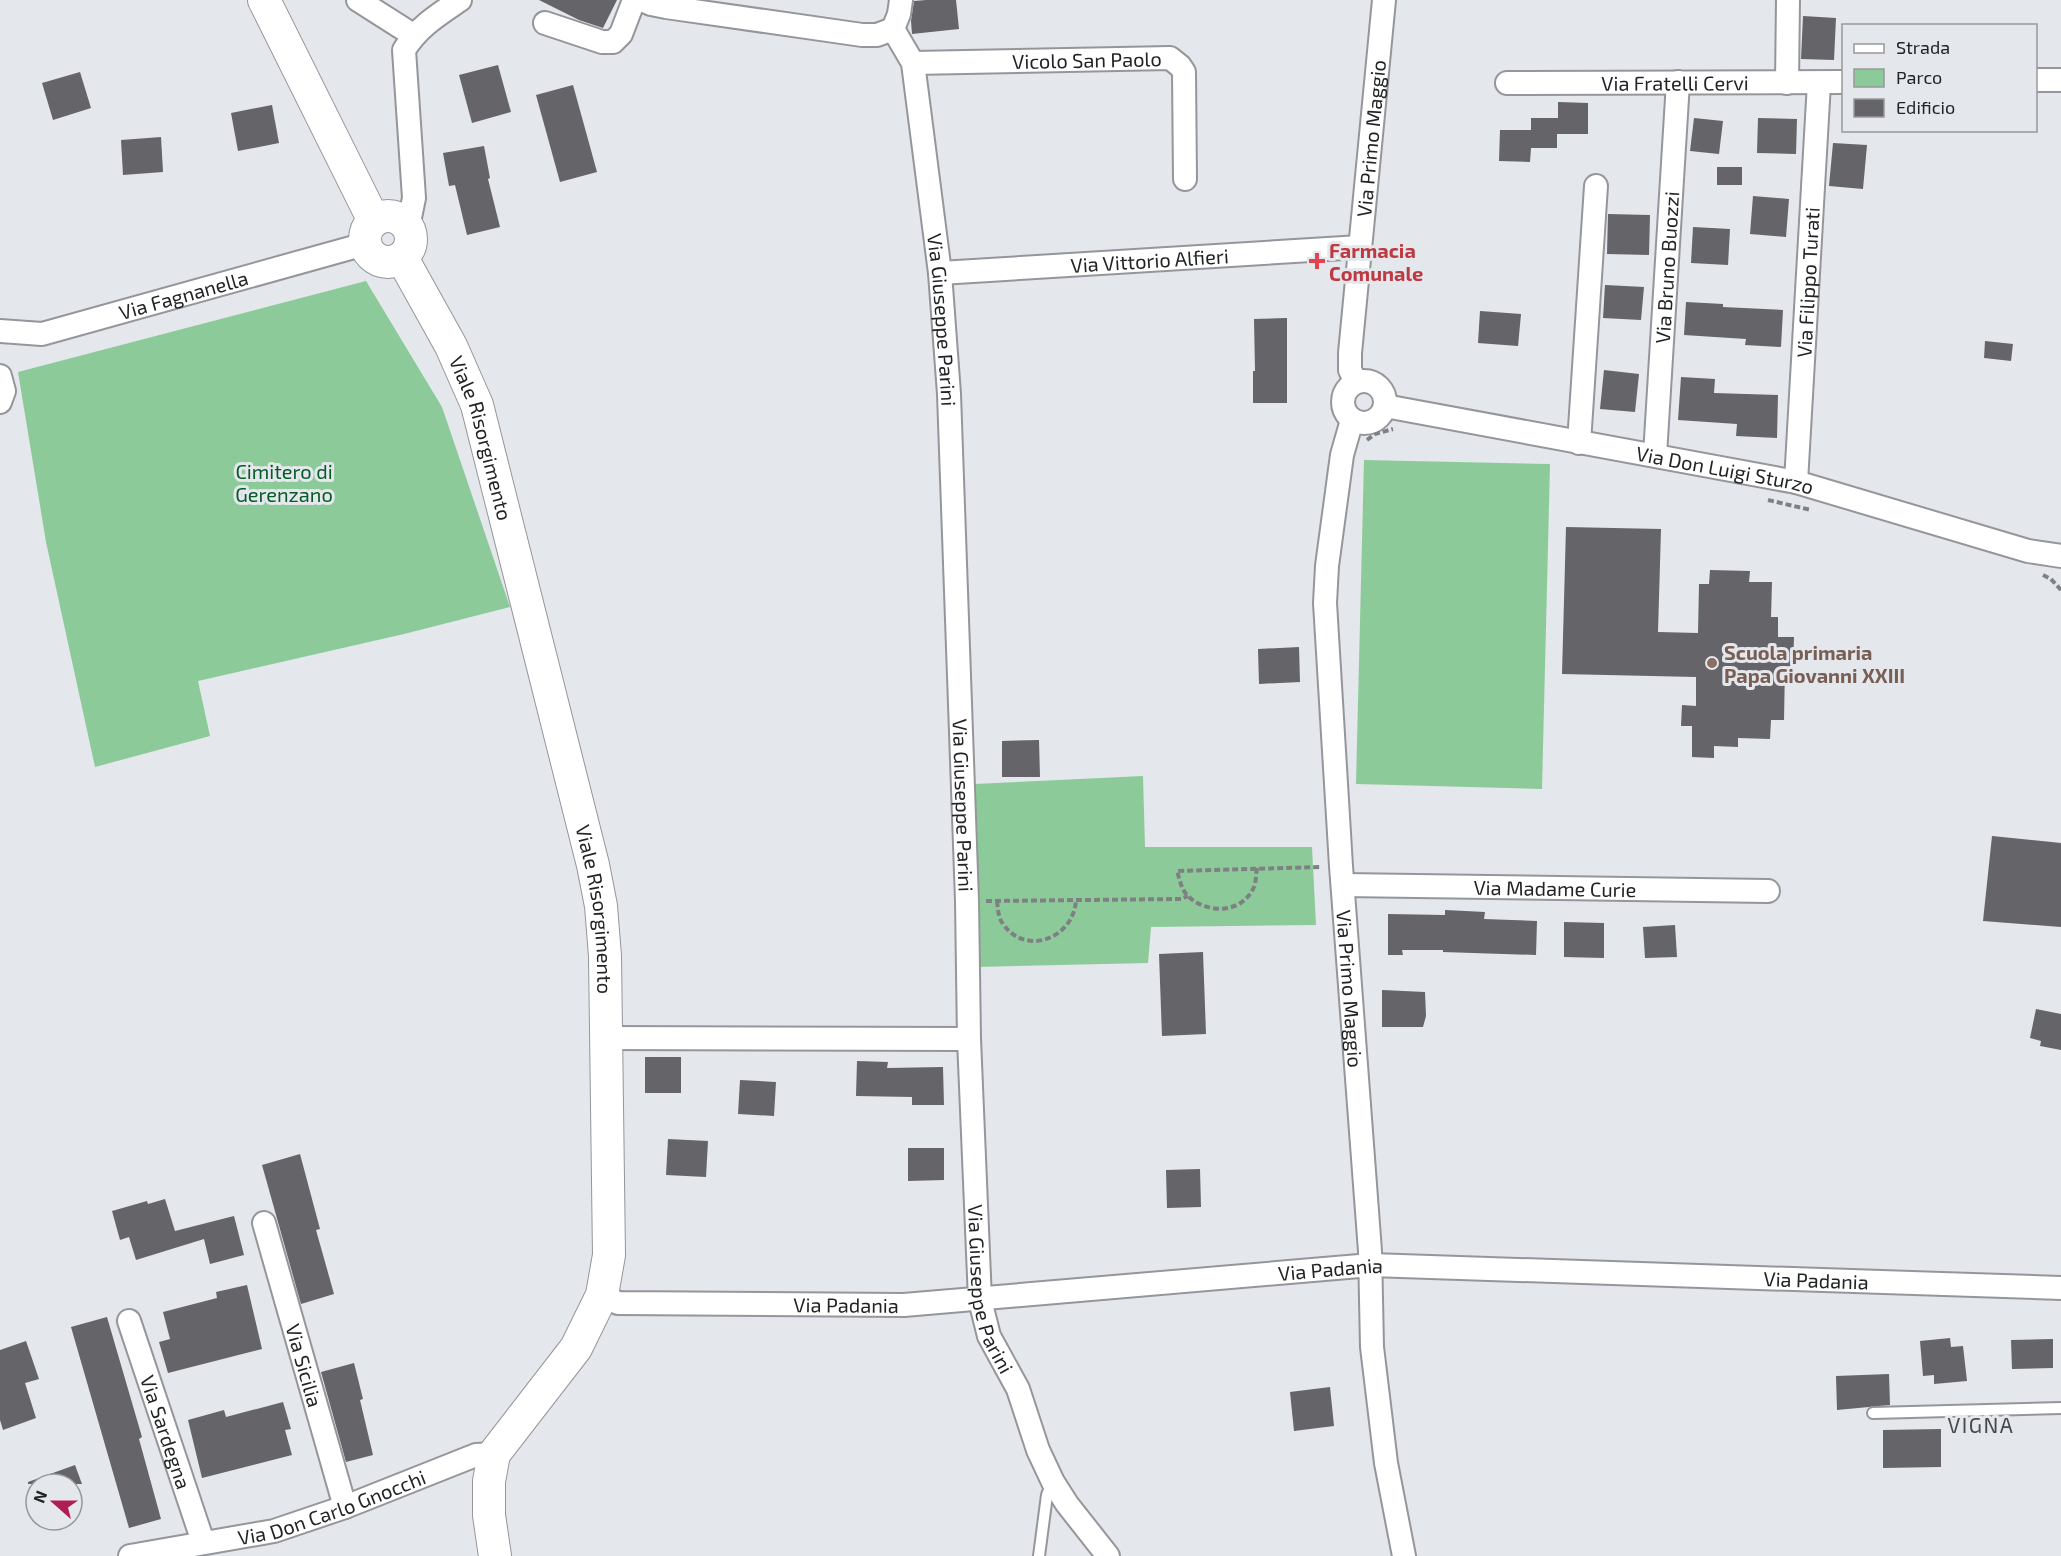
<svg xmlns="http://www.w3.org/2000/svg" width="2061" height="1556" viewBox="0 0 2061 1556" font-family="'Exo 2',sans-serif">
<rect width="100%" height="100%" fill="#e4e7ec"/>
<g fill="#8ccb99">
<path d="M366,281L442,407L510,607L404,634L198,681L210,736L95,767L46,542L18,372Z"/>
<path d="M1364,460L1550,464L1542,789L1356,784Z"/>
<path d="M1143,776L1145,847H1312L1316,925L1151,927L1148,963L978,967L974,784Z"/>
</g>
<g fill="#646469">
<path d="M539,0H617L603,28L579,20Z"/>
<path d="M926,0H956L959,29L912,34L911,21L914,1Z"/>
<path d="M1803,16L1836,18L1834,60L1801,59Z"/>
<path d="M498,65L511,112L472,123L459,75Z"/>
<path d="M80,72L91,108L53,120L42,83Z"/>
<path d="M573,85L597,172L560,182L536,95Z"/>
<path d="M1558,102L1588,103V134H1557V148H1531L1530,162L1499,161L1500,130H1531V118H1558Z"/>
<path d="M272,105L279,143L238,151L231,113Z"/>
<path d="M1694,118L1723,121L1719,154L1690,151Z"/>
<path d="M1758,118L1797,119L1796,154L1757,153Z"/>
<path d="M161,137L163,172L123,175L121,140Z"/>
<path d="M1833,143L1867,145L1863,189L1829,186Z"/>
<path d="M484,146L490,178L488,179L500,227L467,235L455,185L449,186L443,153Z"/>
<rect x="1717" y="167" width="25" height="18"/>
<path d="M1753,196L1789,199L1786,237L1750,234Z"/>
<path d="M1608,214L1650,215L1649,255L1607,254Z"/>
<path d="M1693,227L1730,229L1728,265L1691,263Z"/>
<path d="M1605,285L1644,287L1641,320L1603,318Z"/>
<path d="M1686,302L1723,304V307L1783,310L1781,347L1745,345L1746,339L1684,335Z"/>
<path d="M1480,311L1521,314L1518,346L1478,343Z"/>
<path d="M1287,318V403H1253V371H1255L1254,319Z"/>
<path d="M1985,341L2013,344L2011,361L1984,358Z"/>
<path d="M1604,370L1639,374L1635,412L1600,409Z"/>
<path d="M1681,377L1715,379L1714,393L1778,395L1777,438L1736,436L1737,424L1678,420Z"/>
<path d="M1566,527L1661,529L1658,632L1698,633L1699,584H1709L1710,570L1750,571L1749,582H1772L1771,617H1778V637H1794L1793,667L1785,666L1784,720H1771L1770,739L1738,738V747L1714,746V758L1692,757V726H1681L1682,705L1696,706V677L1562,674Z"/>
<path d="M1299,647L1300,682L1259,684L1258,649Z"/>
<path d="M1039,740L1040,777H1002V741Z"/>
<path d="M1992,836L2061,843V927L1983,921Z"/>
<path d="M1445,910L1485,912L1484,919L1537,921L1536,955L1443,952V950H1402L1403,955H1388V914L1445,915Z"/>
<path d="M1564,922L1604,923V958L1564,957Z"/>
<path d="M1675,925L1677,957L1645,958L1643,927Z"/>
<path d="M1203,952L1206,1034L1162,1036L1159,954Z"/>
<path d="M1382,990L1425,992L1426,1016L1423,1027H1382Z"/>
<path d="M2036,1009L2061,1014V1050L2040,1046L2041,1041L2030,1038Z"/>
<rect x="645" y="1057" width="36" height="36"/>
<path d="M857,1061L888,1062L887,1068L943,1067L944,1105H912V1097L856,1096Z"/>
<path d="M740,1080L776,1082L774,1116L738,1114Z"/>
<path d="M668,1139L708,1141L706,1177L666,1175Z"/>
<path d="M908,1148H944V1180L908,1181Z"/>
<path d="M300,1154L320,1229L316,1230L334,1294L301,1304L262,1165Z"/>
<path d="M1200,1169L1201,1207L1167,1208L1166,1170Z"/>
<path d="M165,1199L175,1231L234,1216L244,1255L210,1264L204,1239L136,1260L129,1237L120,1240L112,1211L147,1201L148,1204Z"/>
<path d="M247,1285L262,1349L168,1373L159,1342L170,1339L163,1312L217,1298L216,1292Z"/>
<path d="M107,1317L142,1437L139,1439L161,1519L129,1528L71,1327Z"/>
<path d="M1950,1338L1951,1347L1963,1346L1967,1381L1934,1384V1375L1923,1376L1920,1341Z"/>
<path d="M2053,1339V1368L2012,1369L2011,1340Z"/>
<path d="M26,1341L39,1379L25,1383L36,1418L3,1430L0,1420V1350Z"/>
<path d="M354,1363L363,1399L360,1400L373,1455L346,1462L321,1372Z"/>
<path d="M1889,1374L1890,1405L1837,1410L1836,1376Z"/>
<path d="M1330,1387L1334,1426L1294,1431L1290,1392Z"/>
<path d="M283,1402L291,1429L285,1430L292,1455L202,1478L188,1420L224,1410L226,1417Z"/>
<path d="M1941,1429V1467L1883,1468V1430Z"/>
<path d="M75,1465L82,1484H28V1482Z"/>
</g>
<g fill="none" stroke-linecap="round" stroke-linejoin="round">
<defs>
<g id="lane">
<path d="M1873,1413L2061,1408"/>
<path d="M1039,1556L1047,1495L1052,1482"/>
</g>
<g id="street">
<path d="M358,0L413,35"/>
<path d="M642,0L651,4L666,7L862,35H877L893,29L899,14L901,0"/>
<path d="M545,23L602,42H613L621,34L634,0"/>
<path id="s1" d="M893,29L913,63L940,273L949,394L967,901L969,1039L980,1300L989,1336L1018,1389L1038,1450L1053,1482L1067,1504L1108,1556"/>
<path id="s2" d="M913,63L1170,58L1180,66L1184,72L1185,179"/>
<path d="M2036,80H2061"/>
<path id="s3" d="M1507,83L1844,82"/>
<path d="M1787,83L1788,0"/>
<path d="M408,227L414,198L404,50C418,27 438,15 460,0"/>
<path id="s4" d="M940,273L1360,247"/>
<path id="s5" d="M0,331L42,334L365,244"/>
<path d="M0,376L4,391L0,402"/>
<circle cx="1364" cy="402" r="21"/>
<path id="s6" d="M1356,382L1350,370V353L1384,0"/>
<path id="s7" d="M1385,406L1796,482L2028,551L2061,556"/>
<path id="s8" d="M1352,420L1342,455L1327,566L1325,603L1341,866L1370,1251L1372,1347L1386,1463L1404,1556"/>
<path d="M1579,443L1596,186"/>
<path id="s9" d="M1655,455L1678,82"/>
<path id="s10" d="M1796,482L1819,83"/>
<path id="s11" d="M1343,885L1768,891"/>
<path d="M605,1038L969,1039"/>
<path id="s12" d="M264,1223L345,1507"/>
<path id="s13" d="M602,1295L618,1303L904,1305L1371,1265L2061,1288"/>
<path id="s14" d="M129,1321L203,1542"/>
<path id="s15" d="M130,1556L274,1531L345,1507L476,1455L494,1454"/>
</g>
<g id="secondary">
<path d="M264,0L374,221"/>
<circle cx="388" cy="239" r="23"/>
<path id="s16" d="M402,258L451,346L477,405L593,865L601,906L605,956L609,1255L602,1295L576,1348L494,1454L489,1481V1515L495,1556"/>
</g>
</defs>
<use href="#lane" stroke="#94969b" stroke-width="14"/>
<use href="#street" stroke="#94969b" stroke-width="26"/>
<use href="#secondary" stroke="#94969b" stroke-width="34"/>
<g stroke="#7f8083" stroke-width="4" stroke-dasharray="6 3" stroke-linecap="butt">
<path d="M1367,440L1375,434L1393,429"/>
<path d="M1768,500L1811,510"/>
<path d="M2043,575L2051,579L2061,590"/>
<path d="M1257,868C1256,874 1256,882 1254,887C1242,914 1208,914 1189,897C1181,890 1180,880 1177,871L1322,867"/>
<path d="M986,901L1181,899L1188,896"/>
<path d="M997,901C998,909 998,917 1003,924C1026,957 1074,938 1076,900"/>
</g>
<use href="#lane" stroke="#fff" stroke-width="10"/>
<use href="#street" stroke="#fff" stroke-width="22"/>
<use href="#secondary" stroke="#fff" stroke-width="32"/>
</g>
<path fill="#e0444e" stroke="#e4e7ec" stroke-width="2" d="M1314 252h6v6h6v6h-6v6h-6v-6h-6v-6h6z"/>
<circle fill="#8d6e63" stroke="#e4e7ec" stroke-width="2" cx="1712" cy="663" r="6"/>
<g text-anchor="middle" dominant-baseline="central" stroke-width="6" stroke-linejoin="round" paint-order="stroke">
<g font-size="20" fill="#222324" stroke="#e4e7ec">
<text stroke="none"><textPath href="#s2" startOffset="174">Vicolo San Paolo</textPath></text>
<text stroke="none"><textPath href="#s3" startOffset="168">Via Fratelli Cervi</textPath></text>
<text stroke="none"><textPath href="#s6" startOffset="246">Via Primo Maggio</textPath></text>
<text stroke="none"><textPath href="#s4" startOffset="210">Via Vittorio Alfieri</textPath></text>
<text stroke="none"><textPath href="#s9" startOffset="188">Via Bruno Buozzi</textPath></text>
<text stroke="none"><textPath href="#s10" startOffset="200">Via Filippo Turati</textPath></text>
<text stroke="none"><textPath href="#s5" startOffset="189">Via Fagnanella</textPath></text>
<text stroke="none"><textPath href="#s1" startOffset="298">Via Giuseppe Parini</textPath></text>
<text stroke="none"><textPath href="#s16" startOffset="198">Viale Risorgimento</textPath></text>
<text stroke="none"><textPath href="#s7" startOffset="346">Via Don Luigi Sturzo</textPath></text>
<text stroke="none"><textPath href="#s1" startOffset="784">Via Giuseppe Parini</textPath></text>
<text stroke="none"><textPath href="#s11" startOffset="212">Via Madame Curie</textPath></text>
<text stroke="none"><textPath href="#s16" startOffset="684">Viale Risorgimento</textPath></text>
<text stroke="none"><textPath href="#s8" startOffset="572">Via Primo Maggio</textPath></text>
<text stroke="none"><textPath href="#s13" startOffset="732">Via Padania</textPath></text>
<text stroke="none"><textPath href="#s13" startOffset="1218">Via Padania</textPath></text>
<text stroke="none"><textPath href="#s1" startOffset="1270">Via Giuseppe Parini</textPath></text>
<text stroke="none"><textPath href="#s13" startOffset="246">Via Padania</textPath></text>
<text stroke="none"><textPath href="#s12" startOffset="148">Via Sicilia</textPath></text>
<text stroke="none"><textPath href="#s14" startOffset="117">Via Sardegna</textPath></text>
<text stroke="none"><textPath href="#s15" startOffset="208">Via Don Carlo Gnocchi</textPath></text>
</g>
<g font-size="20" font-weight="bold" fill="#be3a42" stroke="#e4e7ec" text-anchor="start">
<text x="1329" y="250">Farmacia<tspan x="1329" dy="23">Comunale</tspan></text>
</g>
<g font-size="20" fill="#065a27" stroke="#e4e7ec">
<text x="284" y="471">Cimitero di<tspan x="284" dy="23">Gerenzano</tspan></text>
</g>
<g font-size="20" font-weight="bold" fill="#785e54" stroke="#e4e7ec" text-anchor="start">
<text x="1724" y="652">Scuola primaria<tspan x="1724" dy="23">Papa Giovanni XXIII</tspan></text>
</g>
<g font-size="21" letter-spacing="1.5" fill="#47494d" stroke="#e4e7ec">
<text x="1981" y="1424">VIGNA</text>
</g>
</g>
<rect x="1842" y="24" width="195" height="108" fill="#e4e7ec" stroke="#96999c" stroke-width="1.5"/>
<rect x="1854" y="44" width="30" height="9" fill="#ffffff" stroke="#96999c" stroke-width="1.5"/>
<text x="1896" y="54" font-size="18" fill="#222324">Strada</text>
<rect x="1854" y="69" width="30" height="18" fill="#8ccb99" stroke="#96999c" stroke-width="1.5"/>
<text x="1896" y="84" font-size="18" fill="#222324">Parco</text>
<rect x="1854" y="99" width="30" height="18" fill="#646469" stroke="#96999c" stroke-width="1.5"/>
<text x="1896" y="114" font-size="18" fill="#222324">Edificio</text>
<g transform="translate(54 1502) rotate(291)"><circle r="28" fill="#e4e7ec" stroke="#96999c" stroke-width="1.5"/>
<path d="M0-4.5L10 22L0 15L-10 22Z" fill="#ae1e52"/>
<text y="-9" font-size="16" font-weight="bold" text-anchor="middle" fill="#222324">N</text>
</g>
</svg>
